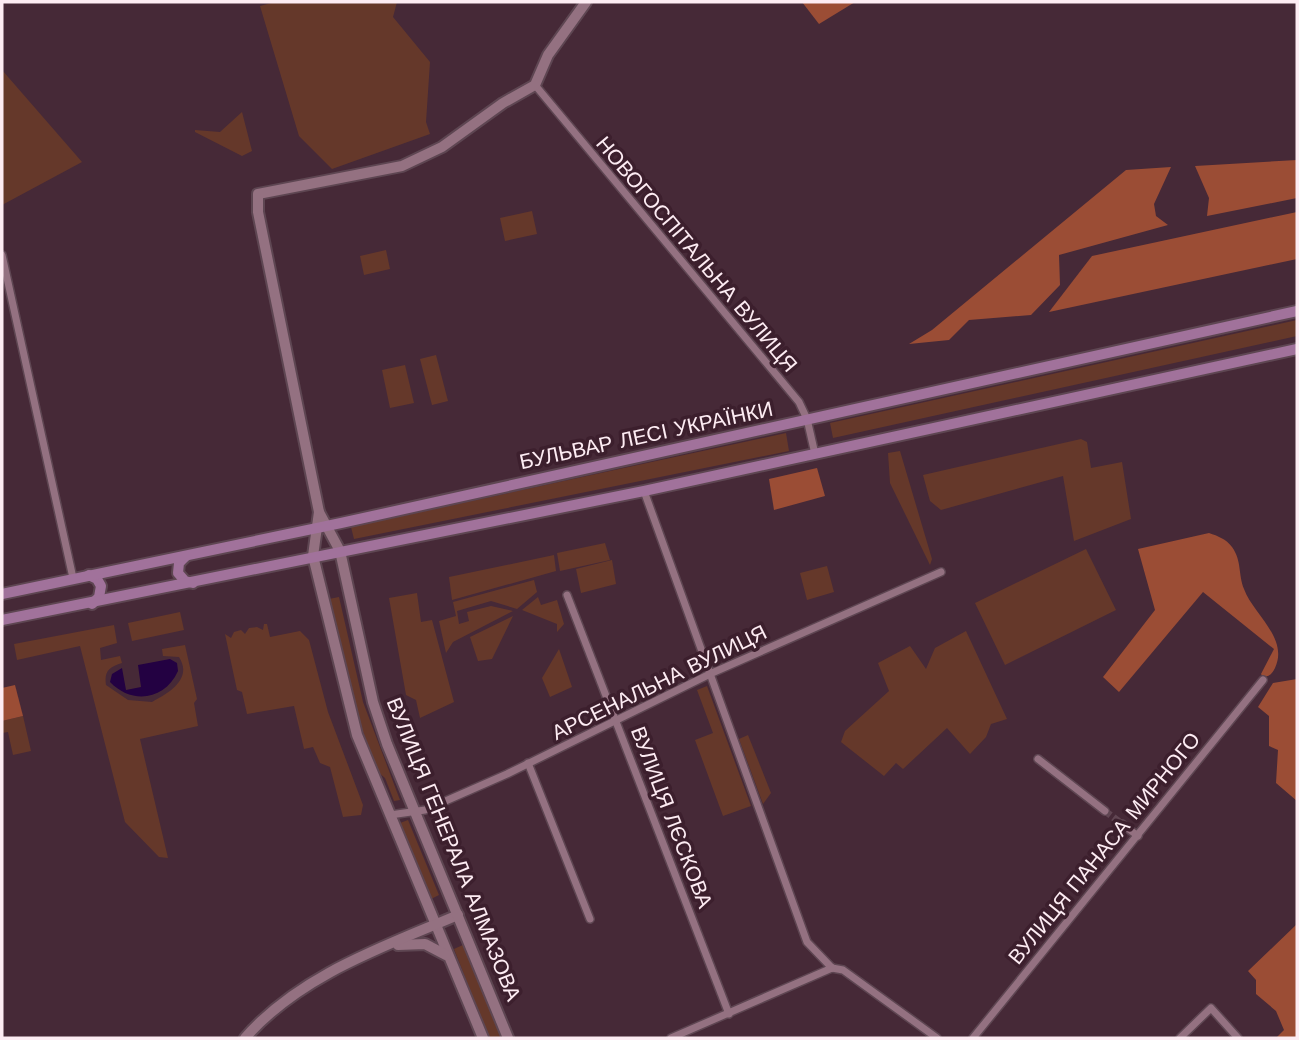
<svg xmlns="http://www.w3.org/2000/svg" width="1299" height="1040" viewBox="0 0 1299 1040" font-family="'Work Sans',sans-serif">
<rect width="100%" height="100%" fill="#462937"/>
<g fill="#65382a">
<path d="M275,2H397L393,17L430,62L426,122L430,134L332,169L299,136L260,6Z"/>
<path d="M2,70L82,162L2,205Z"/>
<path d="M242,112L252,151L242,156L195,132V130L220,132Z"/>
<path d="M532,211L537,234L505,241L500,218Z"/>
<path d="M386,250L390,269L364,275L360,256Z"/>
<path d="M1297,320V336L833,438L830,423Z"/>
<path d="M436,355L448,401L432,405L420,359Z"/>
<path d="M405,365L414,403L390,408L382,370Z"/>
<path d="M786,433L789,451L354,539L351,527Z"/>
<path d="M1081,439L1087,442L1091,468L1122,462L1131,519L1074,541L1063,476L941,510L930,501L923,475Z"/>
<path d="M900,451L932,559L930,565L890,483L888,453Z"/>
<path d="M605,543L610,560L560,571L557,553Z"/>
<path d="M1086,549L1116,610L1005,665L975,603Z"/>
<path d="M554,555L556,571L452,600L449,577Z"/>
<path d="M612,560L616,584L581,593L576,569Z"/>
<path d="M827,566L834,592L807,600L800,573Z"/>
<path d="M534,580L537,592L517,609L491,601L457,611L459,624L469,621L467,612L491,606L513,611L453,642L446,653L439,621L456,616L453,602Z"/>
<path d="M417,593L421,622L432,620L454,702L420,718L416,700L406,695L389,598Z"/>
<path d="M339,597L363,702L400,800L394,801L385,778L378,772L350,697L329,599Z"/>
<path d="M538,597L541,605L557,600L564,624L557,632V624L522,610Z"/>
<path d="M180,612L184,630L132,641L128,623Z"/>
<path d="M513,616L492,659L478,661L470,637Z"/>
<path d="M264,624H267L270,637L300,631L309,640L328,712L363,805L361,815L343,817L330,767L320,763L313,747L304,749L294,706L247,714L242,692L237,690L225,634L231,638L234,632L241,630L245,634L249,628L257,627L263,630Z"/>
<path d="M114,625L117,643L100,648L101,660L120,656L122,663C109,667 104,671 106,685L128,700L152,702C169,693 193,679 179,657L163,656L162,649L185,645L197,699L194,703L198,726L140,739L168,858L159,857L125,822L80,646L17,660L14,644Z"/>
<path d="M966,631L1007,719L991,724L986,737L970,754L947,728L903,769L896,763L884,776L841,742L845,731L889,691L878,663L910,646L926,669L935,648Z"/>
<path d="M559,649L572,687L550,697L542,678Z"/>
<path d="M707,686L751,806L723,816L695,740L713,733L697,690Z"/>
<path d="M23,716L31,751L13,755L8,732L2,733V721Z"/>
<path d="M748,735L771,793L763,804L739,739Z"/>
<path d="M408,820L439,895L431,899L400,823Z"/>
<path d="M465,944L503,1038H489L454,949Z"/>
</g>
<g fill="#9b4d35">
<path d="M802,2H855L819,24Z"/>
<path d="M1297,160V198L1207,216L1209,198L1195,166Z"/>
<path d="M1171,167L1154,204L1156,216L1168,225L1059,255L1060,285L1031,315L969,320L949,340L909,344L932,330L1126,170Z"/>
<path d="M1297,212V259L1049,312L1092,256Z"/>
<path d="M817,468L825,496L774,510L769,479Z"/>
<path d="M1209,533C1218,536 1226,539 1232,547C1242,561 1238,574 1244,589C1253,614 1289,638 1275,668C1272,674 1270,676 1263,677L1261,674L1274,649L1203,592L1119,692L1103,677L1155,610L1138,549Z"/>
<path d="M1297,679V801L1276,783L1278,750L1269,746V716L1258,707L1273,683Z"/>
<path d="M15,685L23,716L2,721V688Z"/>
<path d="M1297,924V1038H1276L1284,1030L1276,1011L1256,994V980L1248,971Z"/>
</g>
<path fill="#230142" d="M170,659L177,663L178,671C165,700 132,705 110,682L112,674L122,668L126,690L141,687L138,665Z"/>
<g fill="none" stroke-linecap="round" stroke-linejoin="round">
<path stroke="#614653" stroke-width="7" stroke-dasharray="7 3.5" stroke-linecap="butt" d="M1105,811L1122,824"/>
<defs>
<g id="minor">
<path d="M535,85L799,402L807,419L815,454"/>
<path d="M2,255L73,578"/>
<path d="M644,491L807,942L832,968"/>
<path d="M567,595L729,1014"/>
<path d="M1038,759L1105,811"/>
<path d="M528,763L590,919"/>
<path d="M390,815L425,810L507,774L712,673L941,572"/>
<path d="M1122,824L1138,836"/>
<path d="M832,968L843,970L937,1038"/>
<path d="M671,1038L832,968"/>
<path d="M973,1038L1263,680"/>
<path d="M1180,1038L1211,1008L1238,1038"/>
</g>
<g id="secondary">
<path d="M319,512L313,556L357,735L483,1038"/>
<path d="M398,945L425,944L446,955"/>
<path d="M245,1038C300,975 383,947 458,915"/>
<path d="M508,1038L387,744L373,702L340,551L319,512L258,212V194L402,166L442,147L503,103L535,85L548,55L586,2"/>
</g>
<g id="primary">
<path d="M186,556L179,563L178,573L185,581L193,583"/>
<path d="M89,575L97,579L101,586L99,597L92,604"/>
<path d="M2,594L341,523L1297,311"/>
<path d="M2,620L644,491L1297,349"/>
</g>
</defs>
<use href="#minor" stroke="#5e4652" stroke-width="10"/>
<use href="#secondary" stroke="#5e4652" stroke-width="14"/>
<use href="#primary" stroke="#5e4652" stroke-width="14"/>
<use href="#minor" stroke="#947181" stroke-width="7"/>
<use href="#secondary" stroke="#947181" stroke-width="10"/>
<use href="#primary" stroke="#a1729b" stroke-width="10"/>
</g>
<g text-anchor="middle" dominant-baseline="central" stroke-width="7" stroke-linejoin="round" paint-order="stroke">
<g font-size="21" fill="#fdecf3" stroke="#3c1f2d">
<text transform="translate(697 254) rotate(50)">НОВОГОСПІТАЛЬНА ВУЛИЦЯ</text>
<text transform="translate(646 435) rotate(-12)">БУЛЬВАР ЛЕСІ УКРАЇНКИ</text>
<text transform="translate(659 682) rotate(-26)">АРСЕНАЛЬНА ВУЛИЦЯ</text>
<text transform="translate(672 817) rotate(69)">ВУЛИЦЯ ЛЄСКОВА</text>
<text transform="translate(1104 848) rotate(-51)">ВУЛИЦЯ ПАНАСА МИРНОГО</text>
<text transform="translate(454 849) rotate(68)">ВУЛИЦЯ ГЕНЕРАЛА АЛМАЗОВА</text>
</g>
</g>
<rect width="1299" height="1040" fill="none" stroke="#fdecf3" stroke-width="7"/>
</svg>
